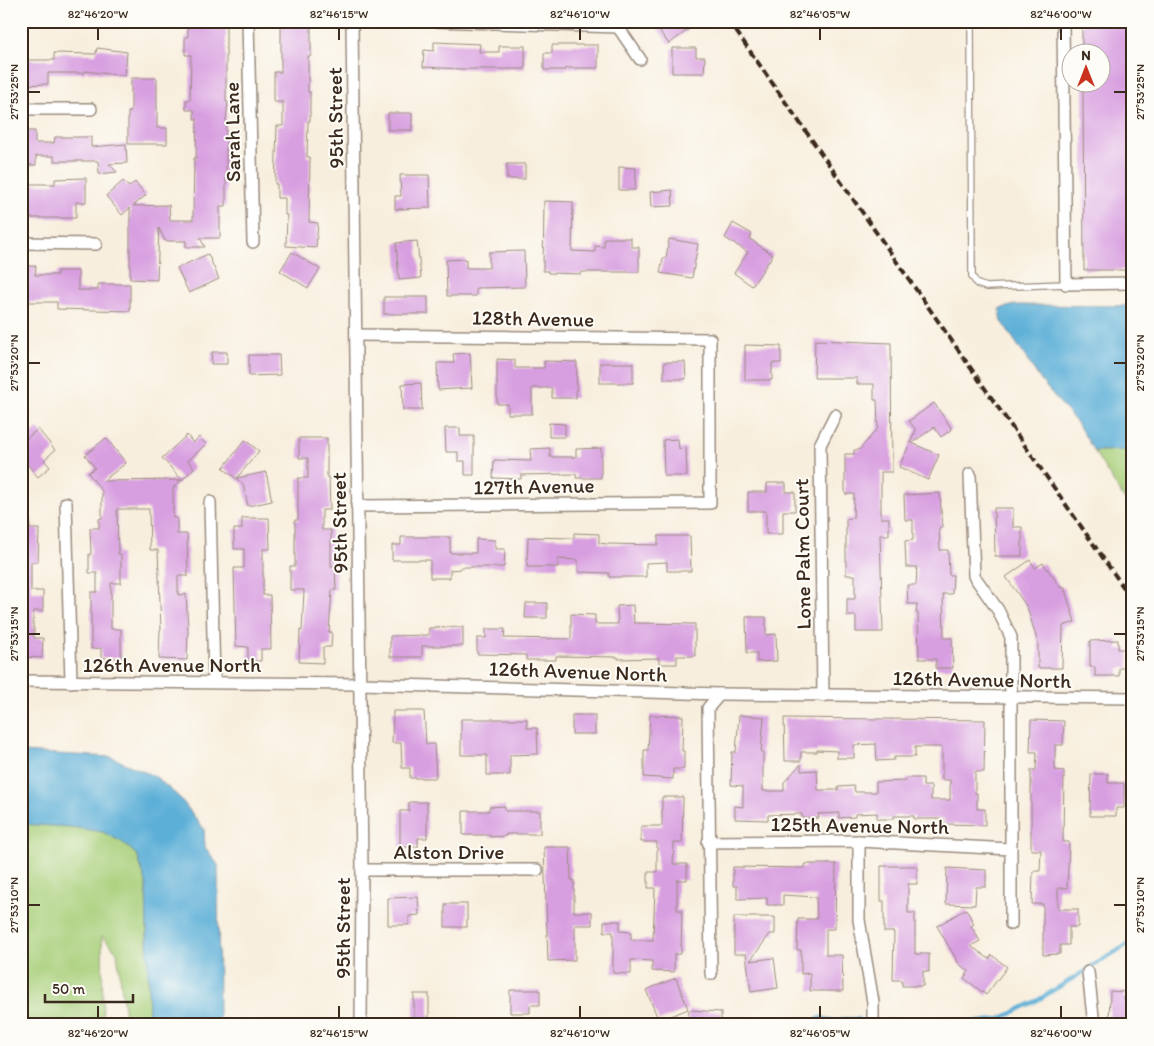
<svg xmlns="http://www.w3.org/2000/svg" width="1154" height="1046" viewBox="0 0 1154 1046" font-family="Itim,sans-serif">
<rect width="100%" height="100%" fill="#fdfcf7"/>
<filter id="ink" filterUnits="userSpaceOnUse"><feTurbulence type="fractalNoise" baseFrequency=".02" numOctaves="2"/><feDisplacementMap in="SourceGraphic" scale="10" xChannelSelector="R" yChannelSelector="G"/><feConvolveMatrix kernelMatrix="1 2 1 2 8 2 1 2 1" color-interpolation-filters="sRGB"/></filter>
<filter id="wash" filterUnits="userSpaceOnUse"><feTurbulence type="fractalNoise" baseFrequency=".0096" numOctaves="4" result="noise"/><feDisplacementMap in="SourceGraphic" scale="20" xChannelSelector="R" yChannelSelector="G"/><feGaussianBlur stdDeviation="1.12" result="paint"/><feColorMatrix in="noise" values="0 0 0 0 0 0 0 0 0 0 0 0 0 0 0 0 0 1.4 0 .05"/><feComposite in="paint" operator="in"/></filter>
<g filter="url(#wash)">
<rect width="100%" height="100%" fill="#f8eedd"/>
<g fill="#a8cf79" stroke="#727c4c">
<path d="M1133,450V513L1094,451Z"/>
<path d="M21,824L71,827L103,832L122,842L137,855L146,882L149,1025H126L117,952L102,936L103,1025H21Z"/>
</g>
<g fill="#5cafd7" stroke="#4c6c7a">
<path d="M1015,305L1133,306V450L1094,451L1077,423L1042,382L1001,320L1000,309Z"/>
<path d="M21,752L111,757L156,777L180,798L204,829L205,847L218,865L219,1025H149L146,882L137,855L122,842L103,832L71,827L21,824Z"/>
</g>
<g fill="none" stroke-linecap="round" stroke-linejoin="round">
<g stroke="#5cafd7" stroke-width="4">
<path d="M890,1021L978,1022L1000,1019L1038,1000L1133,941"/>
<path d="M805,1025L821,1018L838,1022L843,1019H858"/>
</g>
</g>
<g id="blocks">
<g fill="#d89fe0">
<path d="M188,21H226V102H228L226,120V206H220V238H200L205,247H186V241H165L159,228L157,280L130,279V208L122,215L106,196L123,181L129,187L135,182L146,195L133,206L169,205L170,220H193L194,158H196L197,119H194V110H186V100H190L191,55H185V37H188Z"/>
<path d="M281,21H311V56H308V92H310V121H308L307,157H310L309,222L318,223L316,248L286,246L287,215H285V198H277V184H275L277,126H283V102H274V72H281Z"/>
<path d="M652,21H684L689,29L669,44Z"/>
<path d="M1133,23V270H1084L1083,82H1102V52H1082V24Z"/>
<path d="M434,42L480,44L479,52H499V46H525V69H461L423,67L424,50L434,51Z"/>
<path d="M552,45H598V68H566V70H544V53H552Z"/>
<path d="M97,48L127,52L125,76L85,71V73H48V84L21,85V60H54V53L96,54Z"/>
<path d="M672,48H696V57H705L704,73H672Z"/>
<path d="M131,78H157V128H167V144H128V112H131Z"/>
<rect x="388" y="113" width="24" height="17"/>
<path d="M21,131H35V143H54L55,137H91V147L126,144L127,163L109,164L117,172L99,174L98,161H54V156H36V165H21Z"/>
<rect x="507" y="164" width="18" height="15"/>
<path d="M619,167L636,168L635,190H619Z"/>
<path d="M400,175H429L430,208L395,209V196H401Z"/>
<path d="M86,178V202H76V218H21V184H55V179Z"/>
<path d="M672,190L673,206L651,207L650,192Z"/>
<path d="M544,201L573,202L572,251L595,252V246L604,247V238H631V247H639V272H581V274L548,273V271H543Z"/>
<path d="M733,223L752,234L750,239L773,255L752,286L734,273L748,252L725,238Z"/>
<path d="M669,239L698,244L692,278L660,273L663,258H666Z"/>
<path d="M417,241L421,278L399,280L396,243Z"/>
<path d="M524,251L525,287L476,288V296H447L446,260L466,259V268H489V252Z"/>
<path d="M292,252L320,269L308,288L280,271Z"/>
<path d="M208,254L219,279L189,293L177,268Z"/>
<path d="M21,266H36L35,275H57V271H78V290H98V284H130V311L57,309V302H21Z"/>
<rect x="384" y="297" width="44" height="17"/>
<path d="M815,340L891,343L892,472H881V518H889V535H880L883,632H856V616H847V599H855V575H846V519L853,518L854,494H845V454H854V450H859L878,428L877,400H874V384H857V378H814Z"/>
<path d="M745,345L781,346V363H772V380H745Z"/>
<path d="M212,352H227V364H211Z"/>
<path d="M470,353L472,388L438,390L437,363H454L453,354Z"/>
<path d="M249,355H279L280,375L249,376Z"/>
<path d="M497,359L515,360V368H544V361L577,362L576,398H552V388H532V414H508V404H497Z"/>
<path d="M664,362H685L686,379H664Z"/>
<rect x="600" y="363" width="33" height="20"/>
<path d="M421,383L422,410H403L402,384Z"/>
<path d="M934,403L952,429L941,437L934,427L912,443L939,455L928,480L899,467L916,430L909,421Z"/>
<path d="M549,423L565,424V437H549Z"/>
<path d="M445,428H460V436H474V475H465V461H458V452H446Z"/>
<path d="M38,429L55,450L44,460L50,467L38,477L21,457V443Z"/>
<path d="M187,435L193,443L199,437L206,444L188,461L194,468L182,480L162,458Z"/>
<path d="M106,438L126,463L103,481L182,480L173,488V518H177V534H187L188,576H178V595L186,594L188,630L187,660L159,659L160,630H161L158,550H150L149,509H117L118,554H121V583H111V629H121V658H101V648L91,649V592H97V573H89V554H91L90,528H99V519L102,518V491L88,473L95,468L85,455Z"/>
<path d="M299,438H327V478H329L330,510H322V530H331V566H335L336,590H332L329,632H332L331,647H323V663L299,662L300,630L302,631L304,590H290V566H295V520H298V478H308V458H299Z"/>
<path d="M678,439L679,449L686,448L687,476H664L663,440Z"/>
<path d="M245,440L259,451L237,478L266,472L272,501L248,506L243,484L223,468Z"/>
<path d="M550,448V457H576V449L601,448V478H576V474L521,475V479L493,478L494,460L531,461L530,449Z"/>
<path d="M767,483H786V492H795V511H783V534H766V511H748V492H767Z"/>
<path d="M940,493L942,527L939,528L940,550H948L949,575H953L952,594H943L944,638H952L953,668H936V659H919L918,613H916L917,604H908L907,585H916L917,567H906L905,541L913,540V520H905L904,495Z"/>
<path d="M994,508H1013V527H1022V556H995Z"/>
<path d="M242,518H269L270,549H263V595H270L271,649H261V661H248V647L236,646L234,568H244V549H234V529H242Z"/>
<path d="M21,519H30V529H39L38,562H31V591H43V611H33V628H34V638H43L42,658L21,657Z"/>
<path d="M574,533L599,534V543L607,544L658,545V536H690L691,571H667V562L646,563V577H609V573L578,572V560L558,559V567H527L528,537L574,538Z"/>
<path d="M401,537H450V553H476V539L495,540V549H505L504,567H461V569L450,570V578H430V560H392V545H401Z"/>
<path d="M1030,560L1035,568L1043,563L1061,588L1064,587L1075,622L1063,626L1062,668H1038V643L1027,607L1006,577Z"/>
<path d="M526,603H547V618H525Z"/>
<path d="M633,605L634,623L695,624V656H677V664H659V658L618,659V657L556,656V660H526V655L477,654V638H486V629H505L504,638L571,639V614L595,615V624H618L617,606Z"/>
<path d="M746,617H766V635L776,634L777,661L757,662V653H747Z"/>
<path d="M463,627V646H422V657H390V636L429,635V628Z"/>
<path d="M1118,640V649H1128L1129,668H1119V676H1095V667H1090V641Z"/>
<path d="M393,711H424L426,744H434L436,778H410V768H402L401,743H392Z"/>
<rect x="572" y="715" width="23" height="19"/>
<path d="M650,715L683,716L682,751H684V769H673V779L644,777V750H648Z"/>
<path d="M739,715L764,717L761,752H763V791H784V782L801,764V771L817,770L818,790H838V787L854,786L855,792H876V782L906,781V778H923V786H931V800H950V780H942V747H915V757H894V760L877,761L876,744L854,745V758H837V751L817,750V752H801V761H785L784,718L985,720L984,772H975V793H977V809H985V825L944,824V819H914V816H894V819H877V813L855,814V817L839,818V813L818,814L819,818H802V814L768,815V820L735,819V806L743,807V786L731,785L732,752H736Z"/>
<path d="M461,719H527V728H537L538,754L510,755V775H487V755H461Z"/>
<path d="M1031,720L1064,721L1063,745H1055V770L1064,771L1063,842H1069L1068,867L1067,888H1058V909H1078V927H1069V945H1060V954L1043,955V904H1032L1033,871H1040L1041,850H1031V770H1036L1037,752H1030Z"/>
<path d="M1091,774H1108V783H1124V808H1116V816H1090Z"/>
<path d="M662,797H683L682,843H674L673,864H687V880H677V910H682L681,954H674V972L652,971V961L631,960V974L613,973V932H604V921H620V931L631,932V940H653L655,888H648V872H657V842H641V826H662Z"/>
<path d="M409,802H427V838H418V847H400V811H409Z"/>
<path d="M505,806V811H540V834H506V836L490,837V835H463V811H489V807Z"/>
<path d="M544,847H570L571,880H574V912H592V925H575V960L548,961Z"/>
<path d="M805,864H836L835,929H826V955H842L843,991H810V973L801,974V950H797L798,919H817L816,897L783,895V905H767V898L737,899V886H733V867L805,868Z"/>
<path d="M881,866H917V884H908V913H915V954H929V972L923,971V986H902V980H893L894,932H884V901H881Z"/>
<path d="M947,868L986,870V887H976L975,905L946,904Z"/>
<path d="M418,897L419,915L409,916V925H388V898Z"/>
<rect x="445" y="904" width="22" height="23"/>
<path d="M966,909L974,924L971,926L980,941L971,946L989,959L992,955L1007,967L986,995L964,978L969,971L959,964L937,926Z"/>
<path d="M734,917H775V934H770L750,961L774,958L778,988L751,992L746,954H734Z"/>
<path d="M676,978L688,1009L659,1021L646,990Z"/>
<path d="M510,990H540V1005H530V1013H510Z"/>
<path d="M1110,991L1125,992L1124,999L1133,1000V1025L1109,1024Z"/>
<rect x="414" y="994" width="15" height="27"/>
<path d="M689,1010L721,1012V1025H687Z"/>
</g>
</g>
</g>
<g filter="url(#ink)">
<use href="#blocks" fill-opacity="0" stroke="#9a8c7e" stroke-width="1"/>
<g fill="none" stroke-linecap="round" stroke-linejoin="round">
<defs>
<path id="service" d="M971,21L972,276L977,284L987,287L1066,284"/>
<g id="minor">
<path d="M248,21L253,242"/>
<path d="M352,21L362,870L361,1025"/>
<path d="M435,21L618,27L640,59"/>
<path d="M1063,21L1066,284L1133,283"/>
<path d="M21,109H91"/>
<path d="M21,243L96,244"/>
<path d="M356,335L710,339V503L357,506"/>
<path d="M970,474L974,576L998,610L1011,637V924"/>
<path d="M210,502L214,682"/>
<path d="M66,503L71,682"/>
<path d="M21,681L360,684L720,694L1133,698"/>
<path d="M823,696L820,445L835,415"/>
<path d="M859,841V920L873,1002V1025"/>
<path d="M708,842L859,841L1010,849"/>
<path d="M362,870H537"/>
<path d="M1088,972L1094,1025"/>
<path d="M711,974L708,708L720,694"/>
</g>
</defs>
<use href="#service" stroke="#9a8c7e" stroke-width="8"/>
<use href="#minor" stroke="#9a8c7e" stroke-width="14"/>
<use href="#service" stroke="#fff" stroke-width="5.5"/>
<use href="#minor" stroke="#fff" stroke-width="11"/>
<path stroke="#3b2a1e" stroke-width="4" stroke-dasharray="8 4" stroke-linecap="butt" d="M729,21L1133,601"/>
</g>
</g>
<path fill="none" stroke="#3b2a1e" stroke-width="2" d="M98,28V40M339,28V40M580,28V40M820,28V40M1061,28V40M28,92H40M1114,92H1126M28,363H40M1114,363H1126M28,634H40M1114,634H1126M28,905H40M1114,905H1126M98,1006V1018M339,1006V1018M580,1006V1018M820,1006V1018M1061,1006V1018"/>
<g text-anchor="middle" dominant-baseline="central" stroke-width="4" stroke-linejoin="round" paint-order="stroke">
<g font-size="21" fill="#3b2a1e" stroke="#fdfcf7">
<text transform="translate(335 118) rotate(-91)">95th Street</text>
<text transform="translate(232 132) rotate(-91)">Sarah Lane</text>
<text transform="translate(533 318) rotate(1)">128th Avenue</text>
<text transform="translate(534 486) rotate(-1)">127th Avenue</text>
<text transform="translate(339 523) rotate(-91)">95th Street</text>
<text transform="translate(802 554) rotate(-91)">Lone Palm Court</text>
<text x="172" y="664">126th Avenue North</text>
<text transform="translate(578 671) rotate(2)">126th Avenue North</text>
<text transform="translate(982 679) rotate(1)">126th Avenue North</text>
<text transform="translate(860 825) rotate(1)">125th Avenue North</text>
<text x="449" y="851">Alston Drive</text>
<text transform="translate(342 928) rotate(-90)">95th Street</text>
</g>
</g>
<rect width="1154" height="1046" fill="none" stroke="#fdfcf7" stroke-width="55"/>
<g transform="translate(1086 68)"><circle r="24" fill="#fdfcf7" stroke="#afa8a0"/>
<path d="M0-4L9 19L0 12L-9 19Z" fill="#c8321e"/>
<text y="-8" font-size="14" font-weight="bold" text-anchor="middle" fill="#3b2a1e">N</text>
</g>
<path d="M45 994v8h88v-8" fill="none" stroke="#3b2a1e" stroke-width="2.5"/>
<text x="52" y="994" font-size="15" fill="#3b2a1e" stroke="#fdfcf7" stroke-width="4" paint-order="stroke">50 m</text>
<rect x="28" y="28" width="1098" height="990" fill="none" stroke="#3b2a1e" stroke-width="2"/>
<g font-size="12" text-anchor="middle" fill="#3b2a1e">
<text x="98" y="18">82°46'20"W</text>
<text x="339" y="18">82°46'15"W</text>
<text x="580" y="18">82°46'10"W</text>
<text x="820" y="18">82°46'05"W</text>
<text x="1061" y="18">82°46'00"W</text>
<text transform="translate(14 92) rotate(-90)" y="4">27°53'25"N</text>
<text transform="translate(1140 92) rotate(-90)" y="4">27°53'25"N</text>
<text transform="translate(14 363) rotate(-90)" y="4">27°53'20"N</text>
<text transform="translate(1140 363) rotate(-90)" y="4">27°53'20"N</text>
<text transform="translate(14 634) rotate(-90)" y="4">27°53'15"N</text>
<text transform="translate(1140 634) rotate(-90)" y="4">27°53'15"N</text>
<text transform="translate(14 905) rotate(-90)" y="4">27°53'10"N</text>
<text transform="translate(1140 905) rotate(-90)" y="4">27°53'10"N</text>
<text x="98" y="1037">82°46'20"W</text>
<text x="339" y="1037">82°46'15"W</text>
<text x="580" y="1037">82°46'10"W</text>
<text x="820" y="1037">82°46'05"W</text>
<text x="1061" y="1037">82°46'00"W</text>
</g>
</svg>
